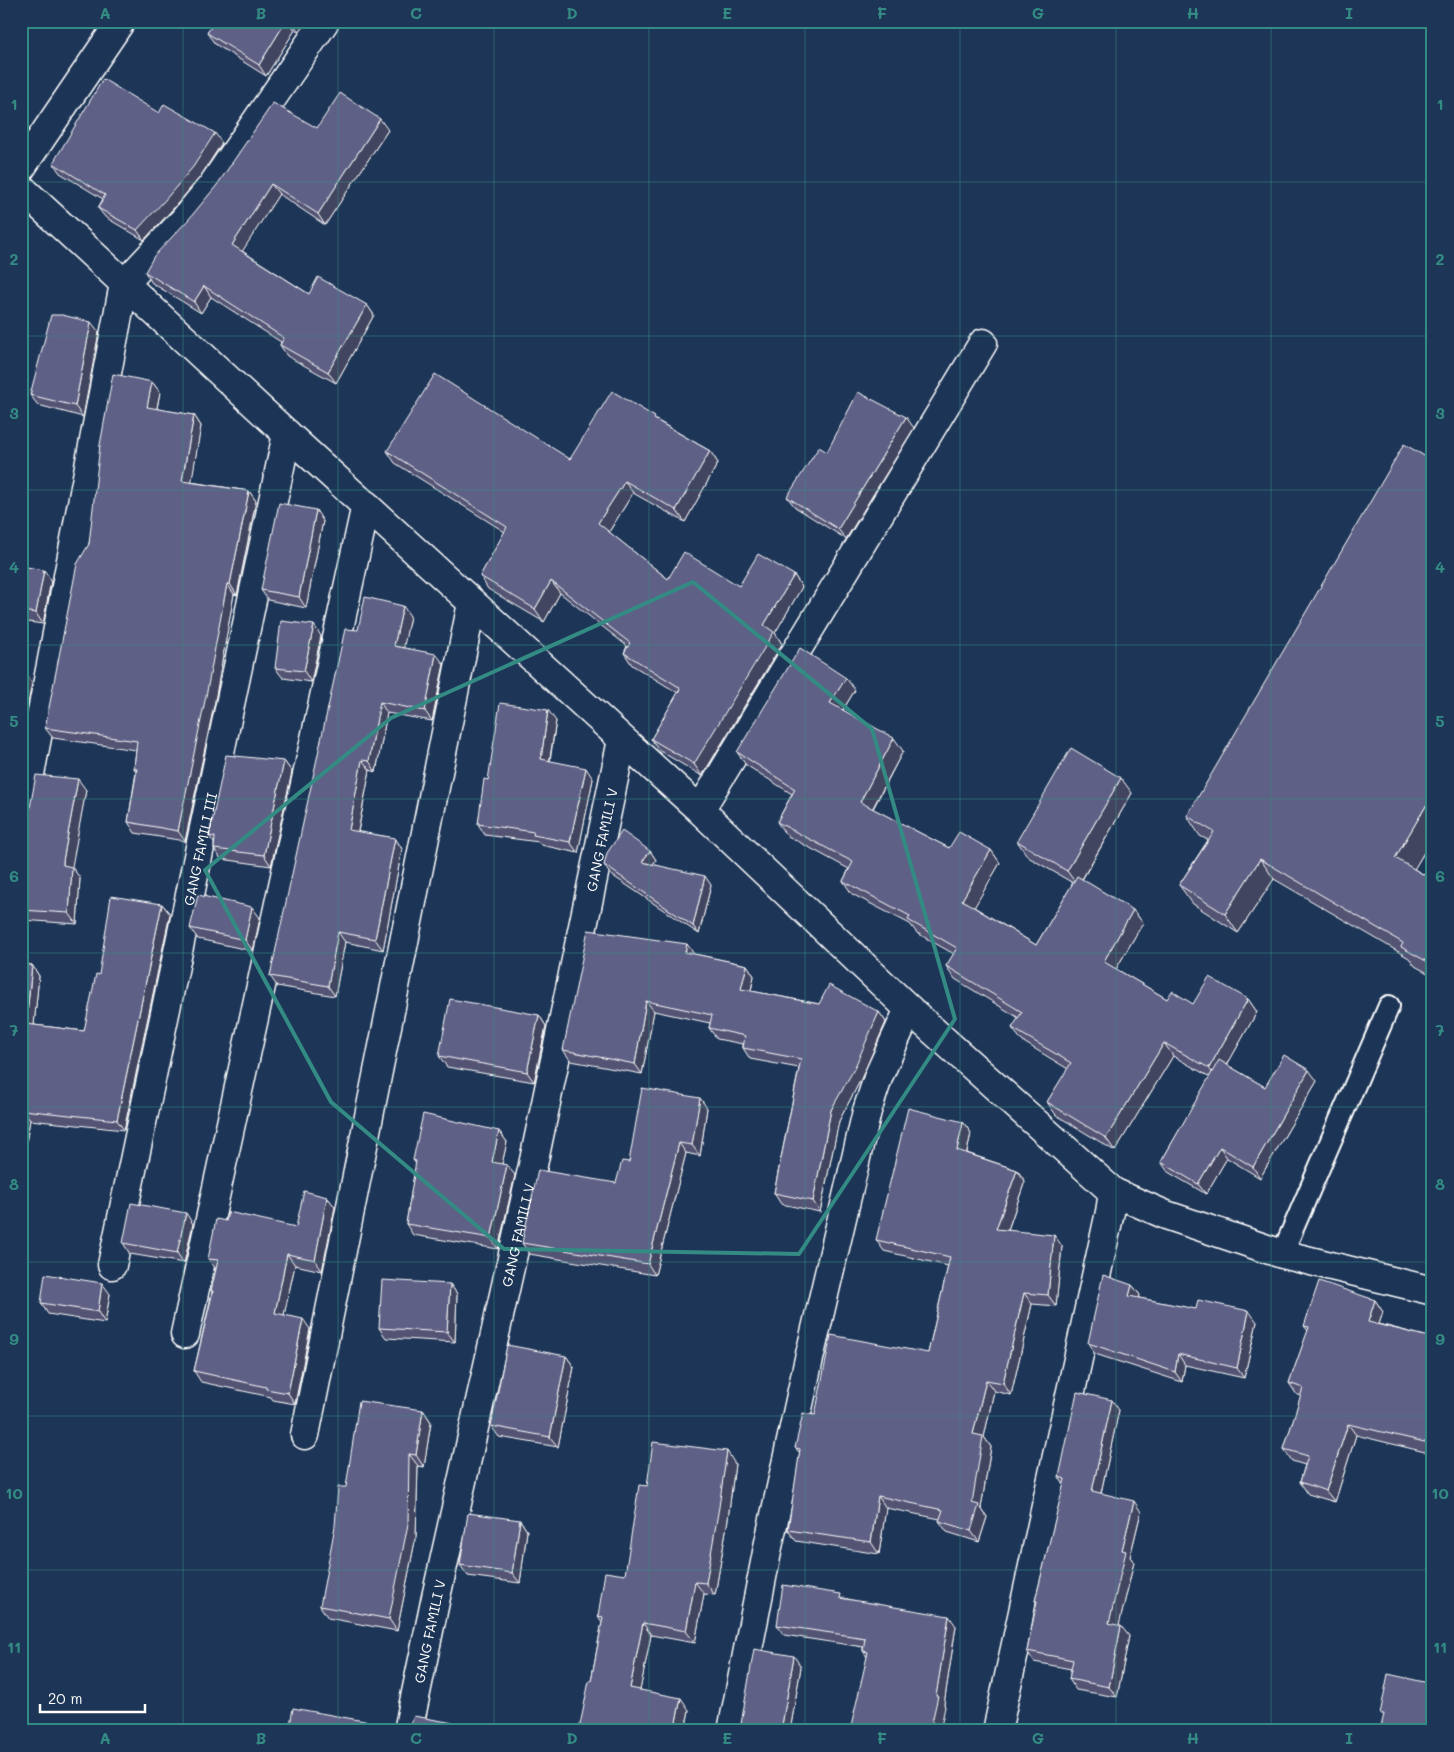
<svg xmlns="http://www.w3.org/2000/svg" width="1454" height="1752" viewBox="0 0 1454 1752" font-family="Mali,sans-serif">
<rect width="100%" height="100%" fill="#1d3557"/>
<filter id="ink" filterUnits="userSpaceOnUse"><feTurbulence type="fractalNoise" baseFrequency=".02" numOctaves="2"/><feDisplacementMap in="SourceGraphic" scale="10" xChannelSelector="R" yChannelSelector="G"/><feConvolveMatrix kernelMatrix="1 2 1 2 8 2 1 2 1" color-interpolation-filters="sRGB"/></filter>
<g filter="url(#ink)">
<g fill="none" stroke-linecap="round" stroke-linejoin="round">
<defs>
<path id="lane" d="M1282,1254L1389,1006"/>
<g id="street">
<path d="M21,168L121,21"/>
<path d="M700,810L983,343"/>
<path d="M21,821L124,284L184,220L212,186L325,21"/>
<path id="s1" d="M112,1265L287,434"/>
<path d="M185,1334L366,505"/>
<path d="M305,1435L472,603"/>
<path id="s2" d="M408,1731L436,1597L533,1165L622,740"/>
<path d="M732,1731L768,1547L808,1363L867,1111L879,1075L909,1009"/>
<path d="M997,1731L1110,1212L1113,1192"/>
</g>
<path id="secondary" d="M21,188L287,434L700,810L909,1009L1113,1192L1166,1215L1282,1254L1433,1291"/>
</defs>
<use href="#lane" stroke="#fff" stroke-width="24"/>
<use href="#street" stroke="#fff" stroke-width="31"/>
<use href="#secondary" stroke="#fff" stroke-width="31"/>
<use href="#lane" stroke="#1d3557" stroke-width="20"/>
<use href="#street" stroke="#1d3557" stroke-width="28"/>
<use href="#secondary" stroke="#1d3557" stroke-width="28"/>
</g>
<g fill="#525373" stroke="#fff">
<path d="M215,21H305L299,32L295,30L266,76L215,44L207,33Z"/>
<path d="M159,113L222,143L200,177L172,210L144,240L105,217L98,208L103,199L60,173L53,163Z"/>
<path d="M317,128L388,130L325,225L279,194L242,251L309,294L367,305L374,315L336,383L287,356L280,345L281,342L211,297L201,313L152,283L145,272Z"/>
<path d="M99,332L83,417L38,405L30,395Z"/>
<path d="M152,382L160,392L157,409L194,415L201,426L191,482L249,491L256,501L237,595L234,594L215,701L185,841L135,833L128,822L136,772L134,768L136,750L53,738L45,728L89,544Z"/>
<path d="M658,421L710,451L718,463L685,522L633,493L609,532L668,579L739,586L794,575L802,587L775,633L782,644L702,776L660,751L651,739L678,693L632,665L624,653L627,646L560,593L544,622L488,589L480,576L505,532L395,463L387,451L570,459Z"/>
<path d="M914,428L846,539L795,507L787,497L827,452Z"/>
<path d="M1433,461V838L1414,869L1433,880V976L1415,966L1409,958L1274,879L1238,933L1193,904L1179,885L1208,840L1200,836L1187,816Z"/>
<path d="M323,521L306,608L268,600L261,590Z"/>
<path d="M21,566L51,580L43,624L21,621Z"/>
<path d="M410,616L403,648L444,664L432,721L387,713L376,772L370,770L358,832L395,838L402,849L383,950L345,942L335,996L277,986L270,976L358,630Z"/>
<path d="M321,636L311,682L283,678L275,668Z"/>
<path d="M855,690L843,710L903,751L873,809L949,848L991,850L1000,863L974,907L1036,945L1073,883L1028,857L1017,841L1132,793L1082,880L1133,910L1143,923L1116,969L1167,999L1193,1004L1248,999L1257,1012L1227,1065L1265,1087L1317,1081L1260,1178L1227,1158L1206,1194L1168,1172L1161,1162L1210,1077L1173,1056L1115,1151L1056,1115L1047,1102L1068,1069L1022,1041L1012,1028L1019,1018L955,979L946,966L954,954L917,933L910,924L852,894L843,881L849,869L786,835L777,822L792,794L746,765L737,752Z"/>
<path d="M556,721L550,761L593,779L578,853L541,845L539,842L485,835L478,824L488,780Z"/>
<path d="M284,761L292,772L271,866L221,859L214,849V843L209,836Z"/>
<path d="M86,790L71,867L80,878L77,924L22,920L21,919V823Z"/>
<path d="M650,851L656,860L653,864L711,885L699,934L610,874L604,865Z"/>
<path d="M162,904L170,914L124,1130L30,1120L21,1170V964L32,965L39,976L34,1025L84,1031L99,975Z"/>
<path d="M260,918L253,951L198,939L190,928Z"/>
<path d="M694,954L747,965L754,976L751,991L819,1004L879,1012L886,1022L861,1079L839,1121L820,1212L781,1204L774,1193L799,1068L750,1059L743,1048V1044L717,1039L709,1028L710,1023L654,1011L642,1074L571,1061L563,1050Z"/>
<path d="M539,1015L546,1026L534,1082L447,1067L439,1056Z"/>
<path d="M707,1108L700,1156L686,1153L655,1275L529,1254L522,1243L616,1183L629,1162Z"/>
<path d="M963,1122L971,1133L967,1153L1017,1170L1025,1181L1008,1230L1062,1246L1056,1306L1032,1304L1011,1395L994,1391L984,1437L991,1447L981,1508L987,1517L979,1542L947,1532L939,1521L940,1519L886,1508L879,1554L796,1541L788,1530L800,1453L795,1448L815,1415L928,1353L948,1266L884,1251L876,1240Z"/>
<path d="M499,1131L507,1142L502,1164L515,1175L498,1249L413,1235L406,1224L416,1164L413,1160Z"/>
<path d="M327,1197L335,1207L322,1271L295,1265L284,1315L310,1329L295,1404L273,1400L271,1397L201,1382L194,1371L212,1292L211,1291L216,1269L208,1259L226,1221L296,1227Z"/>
<path d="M193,1224L184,1263L130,1254L123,1243Z"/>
<path d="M450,1284L457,1294L455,1342L386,1338L379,1328Z"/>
<path d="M1132,1285L1140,1295L1139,1298L1257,1322L1244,1378L1185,1365L1182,1382L1095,1354L1088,1343Z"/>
<path d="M110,1294L105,1323L48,1314L41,1303Z"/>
<path d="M1375,1300L1383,1312L1379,1324L1433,1338V1454L1356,1435L1335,1502L1308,1494L1300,1482L1305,1465L1292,1461L1284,1449L1301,1396L1297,1395L1289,1383L1308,1331L1304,1326Z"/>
<path d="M566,1356L574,1367L558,1447L499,1437L491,1426Z"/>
<path d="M423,1410L431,1422L424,1467L418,1466L416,1536L397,1631L328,1618L320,1606Z"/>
<path d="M1119,1410L1101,1493L1141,1512L1130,1557L1134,1562L1119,1625L1129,1636L1117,1697L1076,1690L1069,1679L1071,1669L1034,1662L1027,1651L1036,1602L1035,1601L1064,1485L1059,1477Z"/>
<path d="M735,1464L728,1519L715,1595L704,1594L695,1643L651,1635L640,1690L689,1710L685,1731H580L591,1681L602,1622L598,1616L625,1575L647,1486Z"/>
<path d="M520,1520L527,1531L520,1583L468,1576L460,1565Z"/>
<path d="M844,1598L956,1626L944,1704L945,1707L867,1657L863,1651V1647L784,1635L777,1625Z"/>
<path d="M801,1667L790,1731H746L741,1724Z"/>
</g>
<g fill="#42445e" stroke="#fff">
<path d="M286,21H289L295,30L266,76L259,65Z"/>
<path d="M291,21H305L299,32Z"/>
<path d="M380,119L388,130L325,225L318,214Z"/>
<path d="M215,133L222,143L200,177L172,210L144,240L137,230Z"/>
<path d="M271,184L279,194L240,255L232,245Z"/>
<path d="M204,286L211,297L201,313L194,302Z"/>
<path d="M367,305L374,315L336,383L328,372Z"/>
<path d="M91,322L99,332L83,417L75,406Z"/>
<path d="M152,382L160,392L155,418L147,407Z"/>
<path d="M194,415L201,426L190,491L182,481Z"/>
<path d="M906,417L914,428L846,539L838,529Z"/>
<path d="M710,451L718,463L685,522L676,510Z"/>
<path d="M625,481L633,493L607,535L598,523Z"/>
<path d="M249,491L256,501L237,595L230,584Z"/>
<path d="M316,510L323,521L306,608L299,597Z"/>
<path d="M44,570L51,580L43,624L36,613Z"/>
<path d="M794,575L802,587L775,633L782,644L702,776L694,764L764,625Z"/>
<path d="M551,581L560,593L544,622L535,609Z"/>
<path d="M227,584L234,594L215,701L185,841L178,831Z"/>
<path d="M403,606L410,616L402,656L394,646Z"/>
<path d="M314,625L321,636L311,682L304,671Z"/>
<path d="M436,654L444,664L432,721L425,711Z"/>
<path d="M24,672L32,683L24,724L21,720V689Z"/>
<path d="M846,678L855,690L839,716L830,703Z"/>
<path d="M380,702L387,713L376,772L369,761Z"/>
<path d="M548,710L556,721L548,769L541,759Z"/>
<path d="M894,738L903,751L869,815L860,802Z"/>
<path d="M362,760L370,770L356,841L349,830Z"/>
<path d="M284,761L292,772L271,866L264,855Z"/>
<path d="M586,768L593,779L578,853L570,842Z"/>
<path d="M1121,778L1132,793L1078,886L1067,871Z"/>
<path d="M78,779L86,790L71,872L63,865V861Z"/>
<path d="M1433,794V837L1409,878L1395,858Z"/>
<path d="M395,838L402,849L383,950L375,939Z"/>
<path d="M991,850L1000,863L971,913L962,900Z"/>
<path d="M650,851L656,860L648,871L642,862Z"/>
<path d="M1260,859L1274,879L1238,933L1225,914Z"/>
<path d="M72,867L80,878L77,924L69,913Z"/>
<path d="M705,876L711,885L699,934L693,926Z"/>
<path d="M162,904L170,914L124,1130L117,1120Z"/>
<path d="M252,907L260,918L253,951L245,940Z"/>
<path d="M1133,910L1143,923L1113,974L1104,961Z"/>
<path d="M338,932L345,942L335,996L328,986Z"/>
<path d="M687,944L694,954L685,952Z"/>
<path d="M1433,949V970L1426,961Z"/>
<path d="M32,965L39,976L33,1035L26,1024Z"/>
<path d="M747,965L754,976L749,999L741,989Z"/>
<path d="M1248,999L1257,1012L1218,1081L1209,1068Z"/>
<path d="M646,1001L654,1011L642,1074L635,1064Z"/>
<path d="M879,1012L886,1022L861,1079L839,1121L820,1212L813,1201L831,1110Z"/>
<path d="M539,1015L546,1026L534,1082L527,1072Z"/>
<path d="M1164,1043L1173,1056L1115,1151L1106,1138Z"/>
<path d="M1309,1070L1317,1081L1260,1178L1253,1167Z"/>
<path d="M700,1098L707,1108L700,1156L692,1145Z"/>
<path d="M22,1110L30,1120L21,1170V1116Z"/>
<path d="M963,1122L971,1133L965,1161L957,1150Z"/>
<path d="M499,1131L507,1142L500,1173L492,1162Z"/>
<path d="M679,1143L686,1153L655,1275L648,1264Z"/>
<path d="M1220,1147L1227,1158L1206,1194L1198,1184Z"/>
<path d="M507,1165L515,1175L498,1249L491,1238Z"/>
<path d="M1017,1170L1025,1181L1004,1241L996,1229Z"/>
<path d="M327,1197L335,1207L322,1271L315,1260Z"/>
<path d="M186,1213L193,1224L184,1263L177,1253Z"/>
<path d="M1054,1235L1062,1246L1056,1306L1048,1295Z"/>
<path d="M287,1254L295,1265L282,1324L275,1313Z"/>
<path d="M102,1283L110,1294L105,1323L98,1312Z"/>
<path d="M450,1284L457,1294L455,1342L447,1332Z"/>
<path d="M1132,1285L1140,1295L1136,1307L1129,1296Z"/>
<path d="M1024,1293L1032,1304L1011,1395L1003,1383Z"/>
<path d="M1375,1300L1383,1312L1376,1333L1368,1322Z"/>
<path d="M1249,1311L1257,1322L1244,1378L1237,1368Z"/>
<path d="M303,1319L310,1329L295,1404L288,1393Z"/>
<path d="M1178,1354L1185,1365L1182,1382L1175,1372Z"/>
<path d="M566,1356L574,1367L558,1447L550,1437Z"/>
<path d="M986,1380L994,1391L984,1437L991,1447L981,1508L987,1517L979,1542L971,1531L973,1434Z"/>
<path d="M1112,1400L1119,1410L1099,1502L1092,1491Z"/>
<path d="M423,1410L431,1422L424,1467L416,1455Z"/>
<path d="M1348,1424L1356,1435L1335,1502L1326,1491Z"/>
<path d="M727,1451L735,1464L728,1519L715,1595L706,1583Z"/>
<path d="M409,1454L418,1466L416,1536L397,1631L389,1619Z"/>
<path d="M878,1496L886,1508L879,1554L871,1542Z"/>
<path d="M1134,1501L1141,1512L1130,1557L1134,1562L1117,1634L1109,1623L1122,1550Z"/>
<path d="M520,1520L527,1531L520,1583L512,1573Z"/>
<path d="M695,1582L704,1594L695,1643L686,1631Z"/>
<path d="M949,1616L956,1626L944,1704L945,1707L940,1731H930Z"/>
<path d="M643,1623L651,1635L638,1701L630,1688Z"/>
<path d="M1121,1626L1129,1636L1117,1697L1109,1687Z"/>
<path d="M794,1656L801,1667L790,1731H781Z"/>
<path d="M681,1698L689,1710L685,1731H674Z"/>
</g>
<g fill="#5f6186" stroke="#fff">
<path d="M215,21H286L259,65L207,33Z"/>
<path d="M103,79L159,113L164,104L215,133L193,167L165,200L137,230L98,208L105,195L53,163Z"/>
<path d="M340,93L380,119L318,214L271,184L232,245L309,294L318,277L367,305L328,372L280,345L284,338L204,286L194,302L145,272L154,256L189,219L217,185L273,103L317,128Z"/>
<path d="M51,315H62L91,322L75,406L30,395Z"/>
<path d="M113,374L152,382L147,407L194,415L182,481L249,491L230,584H227L207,691L178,831L128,822L137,769L134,768L137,741L45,728L77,564L89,544L100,445Z"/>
<path d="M435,374L570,459L612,391L655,417L654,419L710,451L676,510L625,481L598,523L668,579L684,552L739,586L758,554L794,575L764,625L774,632L694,764L651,739L680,689L679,687L624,653L630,643L551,581L535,609L480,576L507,527L387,451Z"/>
<path d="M858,392L906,417L838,529L787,497L819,447L827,452Z"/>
<path d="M1404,444L1433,461V794L1395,858L1433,880V949L1426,961L1401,947L1403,943L1260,859L1225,914L1179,885L1214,832L1187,816Z"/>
<path d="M279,503L316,510L299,597L261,590Z"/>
<path d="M21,566L44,570L36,613L21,611Z"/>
<path d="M365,597L403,606L394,646L436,654L425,711L380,702L369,761L362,760L349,830L395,838L375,939L338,932L328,986L270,976L345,629L358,630Z"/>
<path d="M281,621L314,625L304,671L275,668Z"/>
<path d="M800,648L846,678L830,703L894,738L860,802L949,848L959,832L991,850L962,900L1036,945L1077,876L1133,910L1104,961L1106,963L1167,999L1172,991L1193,1004L1209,977L1248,999L1209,1068L1164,1043L1106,1138L1047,1102L1071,1063L1012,1028L1022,1012L946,966L957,948L908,920L910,916L843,881L853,862L777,822L795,789L737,752Z"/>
<path d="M21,672H24L21,689Z"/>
<path d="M500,703L548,710L541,759L586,768L570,842L533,835L534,832L478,824L484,779L488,780Z"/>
<path d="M1071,748L1121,778L1067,871L1017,841Z"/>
<path d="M226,755L284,761L264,855L214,849L215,837L209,836Z"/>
<path d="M36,775L78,779L63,861V865L72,867L69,913L21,910V823L26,820L29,813Z"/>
<path d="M622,831L650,851L642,862L705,876L693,926L604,865L607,853Z"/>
<path d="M198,895L252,907L245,940L190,928Z"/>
<path d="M111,896L162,904L117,1120L22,1110L21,1116V964L32,965L26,1024L84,1031L96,974L99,975Z"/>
<path d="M588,930L687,944L685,952L747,965L741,989L819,1004L829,985L879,1012L854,1069L831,1110L813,1201L774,1193L801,1059L743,1048L745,1036L709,1028L712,1015L646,1001L635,1064L563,1050Z"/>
<path d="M450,999L539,1015L527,1072L439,1056Z"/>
<path d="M1284,1055L1309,1070L1253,1167L1220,1147L1198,1184L1161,1162L1219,1060L1265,1087Z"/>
<path d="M642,1088L700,1098L692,1145L679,1143L648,1264L522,1243L538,1170L616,1183L622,1161L629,1162Z"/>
<path d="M908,1108L963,1122L957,1150L1017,1170L996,1229L1054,1235L1048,1295L1024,1293L1003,1383L986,1380L973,1434L983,1436L972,1503L979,1505L971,1531L939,1521L943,1510L878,1496L871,1542L788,1530L800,1449L795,1448L803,1413L815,1415L831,1335L928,1353L950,1257L876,1240Z"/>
<path d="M423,1114L499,1131L492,1162L507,1165L491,1238L406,1224L416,1161L413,1160Z"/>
<path d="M304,1191L327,1197L315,1260L287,1254L275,1313L303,1319L288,1393L266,1389V1387L194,1371L213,1291H211L218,1260L208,1259L216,1219L226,1221L228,1212L296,1227Z"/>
<path d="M131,1203L186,1213L177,1253L123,1243Z"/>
<path d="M45,1274L102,1283L98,1312L41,1303Z"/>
<path d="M1103,1275L1132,1285L1129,1296L1196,1309L1198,1300L1249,1311L1237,1368L1178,1354L1175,1372L1088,1343Z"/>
<path d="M382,1280L450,1284L447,1332L379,1328Z"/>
<path d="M1319,1281L1375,1300L1368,1322L1433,1338V1444L1348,1424L1326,1491L1300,1482L1308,1456L1284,1449L1303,1388L1289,1383L1309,1327L1304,1326Z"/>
<path d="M507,1345L566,1356L550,1437L491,1426Z"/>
<path d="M1077,1392L1112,1400L1092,1491L1134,1501L1122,1550L1126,1551L1109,1623L1121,1626L1109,1687L1069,1679L1073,1660L1027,1651L1037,1601H1035L1065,1479L1059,1477Z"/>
<path d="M359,1401L423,1410L416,1455L409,1454L408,1524L389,1619L320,1606L335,1526L338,1487H346Z"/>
<path d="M653,1442L727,1451L719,1507L706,1583L695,1582L686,1631L643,1623L630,1688L681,1698L674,1731L579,1730L589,1681H591L603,1617L598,1616L605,1572L625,1575L639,1485L647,1486Z"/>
<path d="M468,1513L520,1520L512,1573L460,1565Z"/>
<path d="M783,1585L841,1594L840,1598L949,1616L936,1696H938L930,1731H850L868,1652L863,1651L865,1638L777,1625Z"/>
<path d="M754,1649L794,1656L781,1731L741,1724Z"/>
<path d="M1388,1674L1433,1684V1731H1380L1384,1714H1380Z"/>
<path d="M293,1708L386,1725L388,1729L392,1731H289Z"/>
<path d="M414,1716L481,1728L480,1731H404L410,1727Z"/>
</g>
</g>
<path fill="none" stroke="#338b84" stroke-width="4" stroke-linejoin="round" d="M693,582L872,729L955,1019L799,1254L504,1249L331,1102L205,870L391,718Z"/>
<path fill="none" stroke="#338b84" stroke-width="1" stroke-opacity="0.55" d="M183,21V1731M338,21V1731M494,21V1731M649,21V1731M805,21V1731M960,21V1731M1116,21V1731M1271,21V1731M21,182H1433M21,336H1433M21,490H1433M21,645H1433M21,799H1433M21,953H1433M21,1107H1433M21,1262H1433M21,1416H1433M21,1570H1433"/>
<g text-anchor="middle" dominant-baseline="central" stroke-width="4.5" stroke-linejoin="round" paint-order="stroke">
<g font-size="14" fill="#fff" stroke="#1d3557">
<text stroke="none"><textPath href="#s2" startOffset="912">GANG FAMILI V</textPath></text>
<text stroke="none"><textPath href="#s1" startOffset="425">GANG FAMILI III</textPath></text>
<text stroke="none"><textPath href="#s2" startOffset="508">GANG FAMILI V</textPath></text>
<text stroke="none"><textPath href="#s2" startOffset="102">GANG FAMILI V</textPath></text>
</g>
</g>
<rect width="1454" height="1752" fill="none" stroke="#1d3557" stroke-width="55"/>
<path d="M40 1704v8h105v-8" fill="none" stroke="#ffffff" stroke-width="2.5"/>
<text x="48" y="1704" font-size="15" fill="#ffffff" stroke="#1d3557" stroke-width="4" paint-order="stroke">20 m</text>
<rect x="28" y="28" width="1398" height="1696" fill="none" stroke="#338b84" stroke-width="2"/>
<g font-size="16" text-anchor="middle" font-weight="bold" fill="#338b84">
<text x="105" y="19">A</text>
<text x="261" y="19">B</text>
<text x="416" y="19">C</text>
<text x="572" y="19">D</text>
<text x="727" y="19">E</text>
<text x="882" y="19">F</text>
<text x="1038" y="19">G</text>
<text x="1193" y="19">H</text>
<text x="1349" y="19">I</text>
<text x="14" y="110">1</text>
<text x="1440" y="110">1</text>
<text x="14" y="265">2</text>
<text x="1440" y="265">2</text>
<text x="14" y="419">3</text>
<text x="1440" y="419">3</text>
<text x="14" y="573">4</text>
<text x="1440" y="573">4</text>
<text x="14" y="727">5</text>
<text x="1440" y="727">5</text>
<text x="14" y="882">6</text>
<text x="1440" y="882">6</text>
<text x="14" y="1036">7</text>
<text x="1440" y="1036">7</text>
<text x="14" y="1190">8</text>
<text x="1440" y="1190">8</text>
<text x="14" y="1345">9</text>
<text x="1440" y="1345">9</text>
<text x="14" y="1499">10</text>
<text x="1440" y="1499">10</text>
<text x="14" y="1653">11</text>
<text x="1440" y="1653">11</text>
<text x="105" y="1744">A</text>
<text x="261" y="1744">B</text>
<text x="416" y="1744">C</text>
<text x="572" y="1744">D</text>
<text x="727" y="1744">E</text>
<text x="882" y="1744">F</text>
<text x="1038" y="1744">G</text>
<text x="1193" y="1744">H</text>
<text x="1349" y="1744">I</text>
</g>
</svg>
